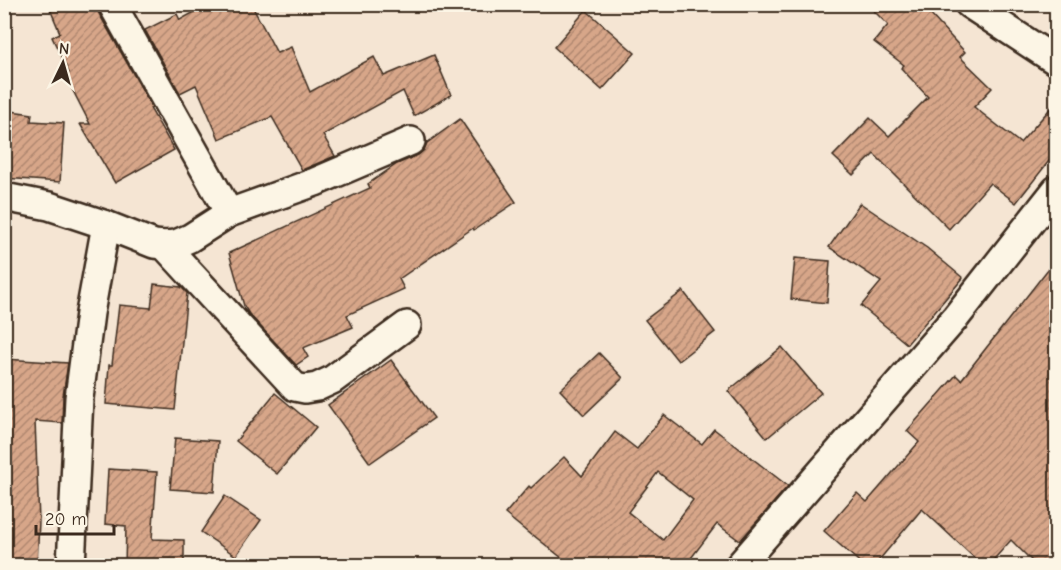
<svg xmlns="http://www.w3.org/2000/svg" width="1061" height="570" viewBox="0 0 1061 570" font-family="'Comic Neue',sans-serif">
<defs>
<pattern id="building-hatch" width="6" height="6" patternUnits="userSpaceOnUse" patternTransform="scale(1.5)"><rect width="6" height="6" fill="#d7a689"/><path d="M-1 1l2-2M0 6l6-6M5 7l2-2" fill="none" stroke="#b0876f"/></pattern>
</defs>
<rect width="100%" height="100%" fill="#f5e5d3"/>
<filter id="ink" filterUnits="userSpaceOnUse"><feTurbulence type="fractalNoise" baseFrequency=".0167" numOctaves="2"/><feDisplacementMap in="SourceGraphic" scale="12" xChannelSelector="R" yChannelSelector="G"/><feConvolveMatrix kernelMatrix="1 2 1 2 8 2 1 2 1" color-interpolation-filters="sRGB"/></filter>
<g filter="url(#ink)">
<g fill="url(#building-hatch)" stroke="#3b2a1e" stroke-width="1.5" fill-rule="evenodd">
<path d="M48,4H96L98,12L152,107L150,108L174,150L115,183L80,124H90L65,75L69,73L52,37L60,33Z"/>
<path d="M209,4H251L277,53L291,47L310,92L374,57L384,76L434,55L451,95L414,116L403,91L323,135L335,156L302,170L272,117L219,139L196,85L180,93L145,30L177,14L180,20Z"/>
<path d="M867,4H918L929,13L965,52L960,57L992,88L974,107L1020,143L1056,102V152L1016,203L990,183L949,229L874,154L853,175L833,156L870,118L889,136L928,97L901,68L904,65L874,42L888,25Z"/>
<path d="M586,10L635,53L602,90L554,47Z"/>
<path d="M4,110L32,114L31,121L64,123L60,182L4,178Z"/>
<path d="M460,119L516,202L474,230L473,228L399,279L404,289L347,315L353,327L303,348L308,357L296,365L249,314L244,306L229,253L370,188L368,184L397,164L418,155L424,150L427,143Z"/>
<path d="M860,203L927,248L963,278L907,344L861,306L881,282L829,247Z"/>
<path d="M795,258L830,261L827,303L791,299Z"/>
<path d="M1056,259V566H1037L1011,540L988,566H983L922,509L874,566H864L824,531L857,493L867,502L919,442L907,431L956,375L961,380Z"/>
<path d="M154,284L181,287L187,293L175,410L106,404L109,365H112L119,305L151,308Z"/>
<path d="M683,291L715,332L678,361L645,320Z"/>
<path d="M782,347L821,393L767,438L728,391Z"/>
<path d="M599,353L623,378L584,415L560,390Z"/>
<path d="M4,359L68,363L63,396L62,423L35,421L39,521L37,566H4Z"/>
<path d="M391,360L434,418L370,463L328,405Z"/>
<path d="M275,393L316,427L277,474L236,441Z"/>
<path d="M664,415L702,444L714,429L788,486L740,541L717,524L685,566H572L533,535L532,536L505,514L529,486L531,488L564,457L582,476L615,432L637,449ZM658,472L693,500L663,540L628,512Z"/>
<path d="M175,438L218,441L214,492L170,489Z"/>
<path d="M108,469L157,472L152,539L184,540V566H125L126,526L105,524Z"/>
<path d="M225,496L261,520L236,556L201,532Z"/>
</g>
<g fill="none" stroke-linecap="round" stroke-linejoin="round">
<defs>
<g id="minor">
<path d="M112,4L229,213"/>
<path d="M969,4L1056,61"/>
<path d="M4,197L49,206L106,225L154,244L164,245L295,387L305,389L317,387L332,380L407,325"/>
<path d="M164,245L176,244L190,238L229,213L315,182L411,141"/>
<path d="M71,566L79,398L90,313L106,225"/>
<path d="M739,566L956,317L1056,190"/>
</g>
</defs>
<use href="#minor" stroke="#3b2a1e" stroke-width="32"/>
<use href="#minor" stroke="#fcf5e5" stroke-width="27"/>
</g>
</g>
<rect width="1061" height="570" fill="none" stroke="#fcf5e5" stroke-width="24"/>
<rect x="12" y="12" width="1037" height="546" fill="none" stroke="#3b2a1e" stroke-width="2" filter="url(#ink)"/>
<g transform="translate(63 63) rotate(5)" stroke="#fcf5e5" stroke-width="4.5" paint-order="stroke">
<path d="M0-4.5L10 22L0 15L-10 22Z" fill="#3b2a1e"/>
<text y="-9" font-size="16" font-weight="bold" text-anchor="middle" fill="#3b2a1e">N</text>
</g>
<path d="M36 525v9h78v-9" fill="none" stroke="#3b2a1e" stroke-width="3"/>
<text x="45" y="525" font-size="18" fill="#3b2a1e" stroke="#fcf5e5" stroke-width="4.5" paint-order="stroke">20 m</text>
</svg>
